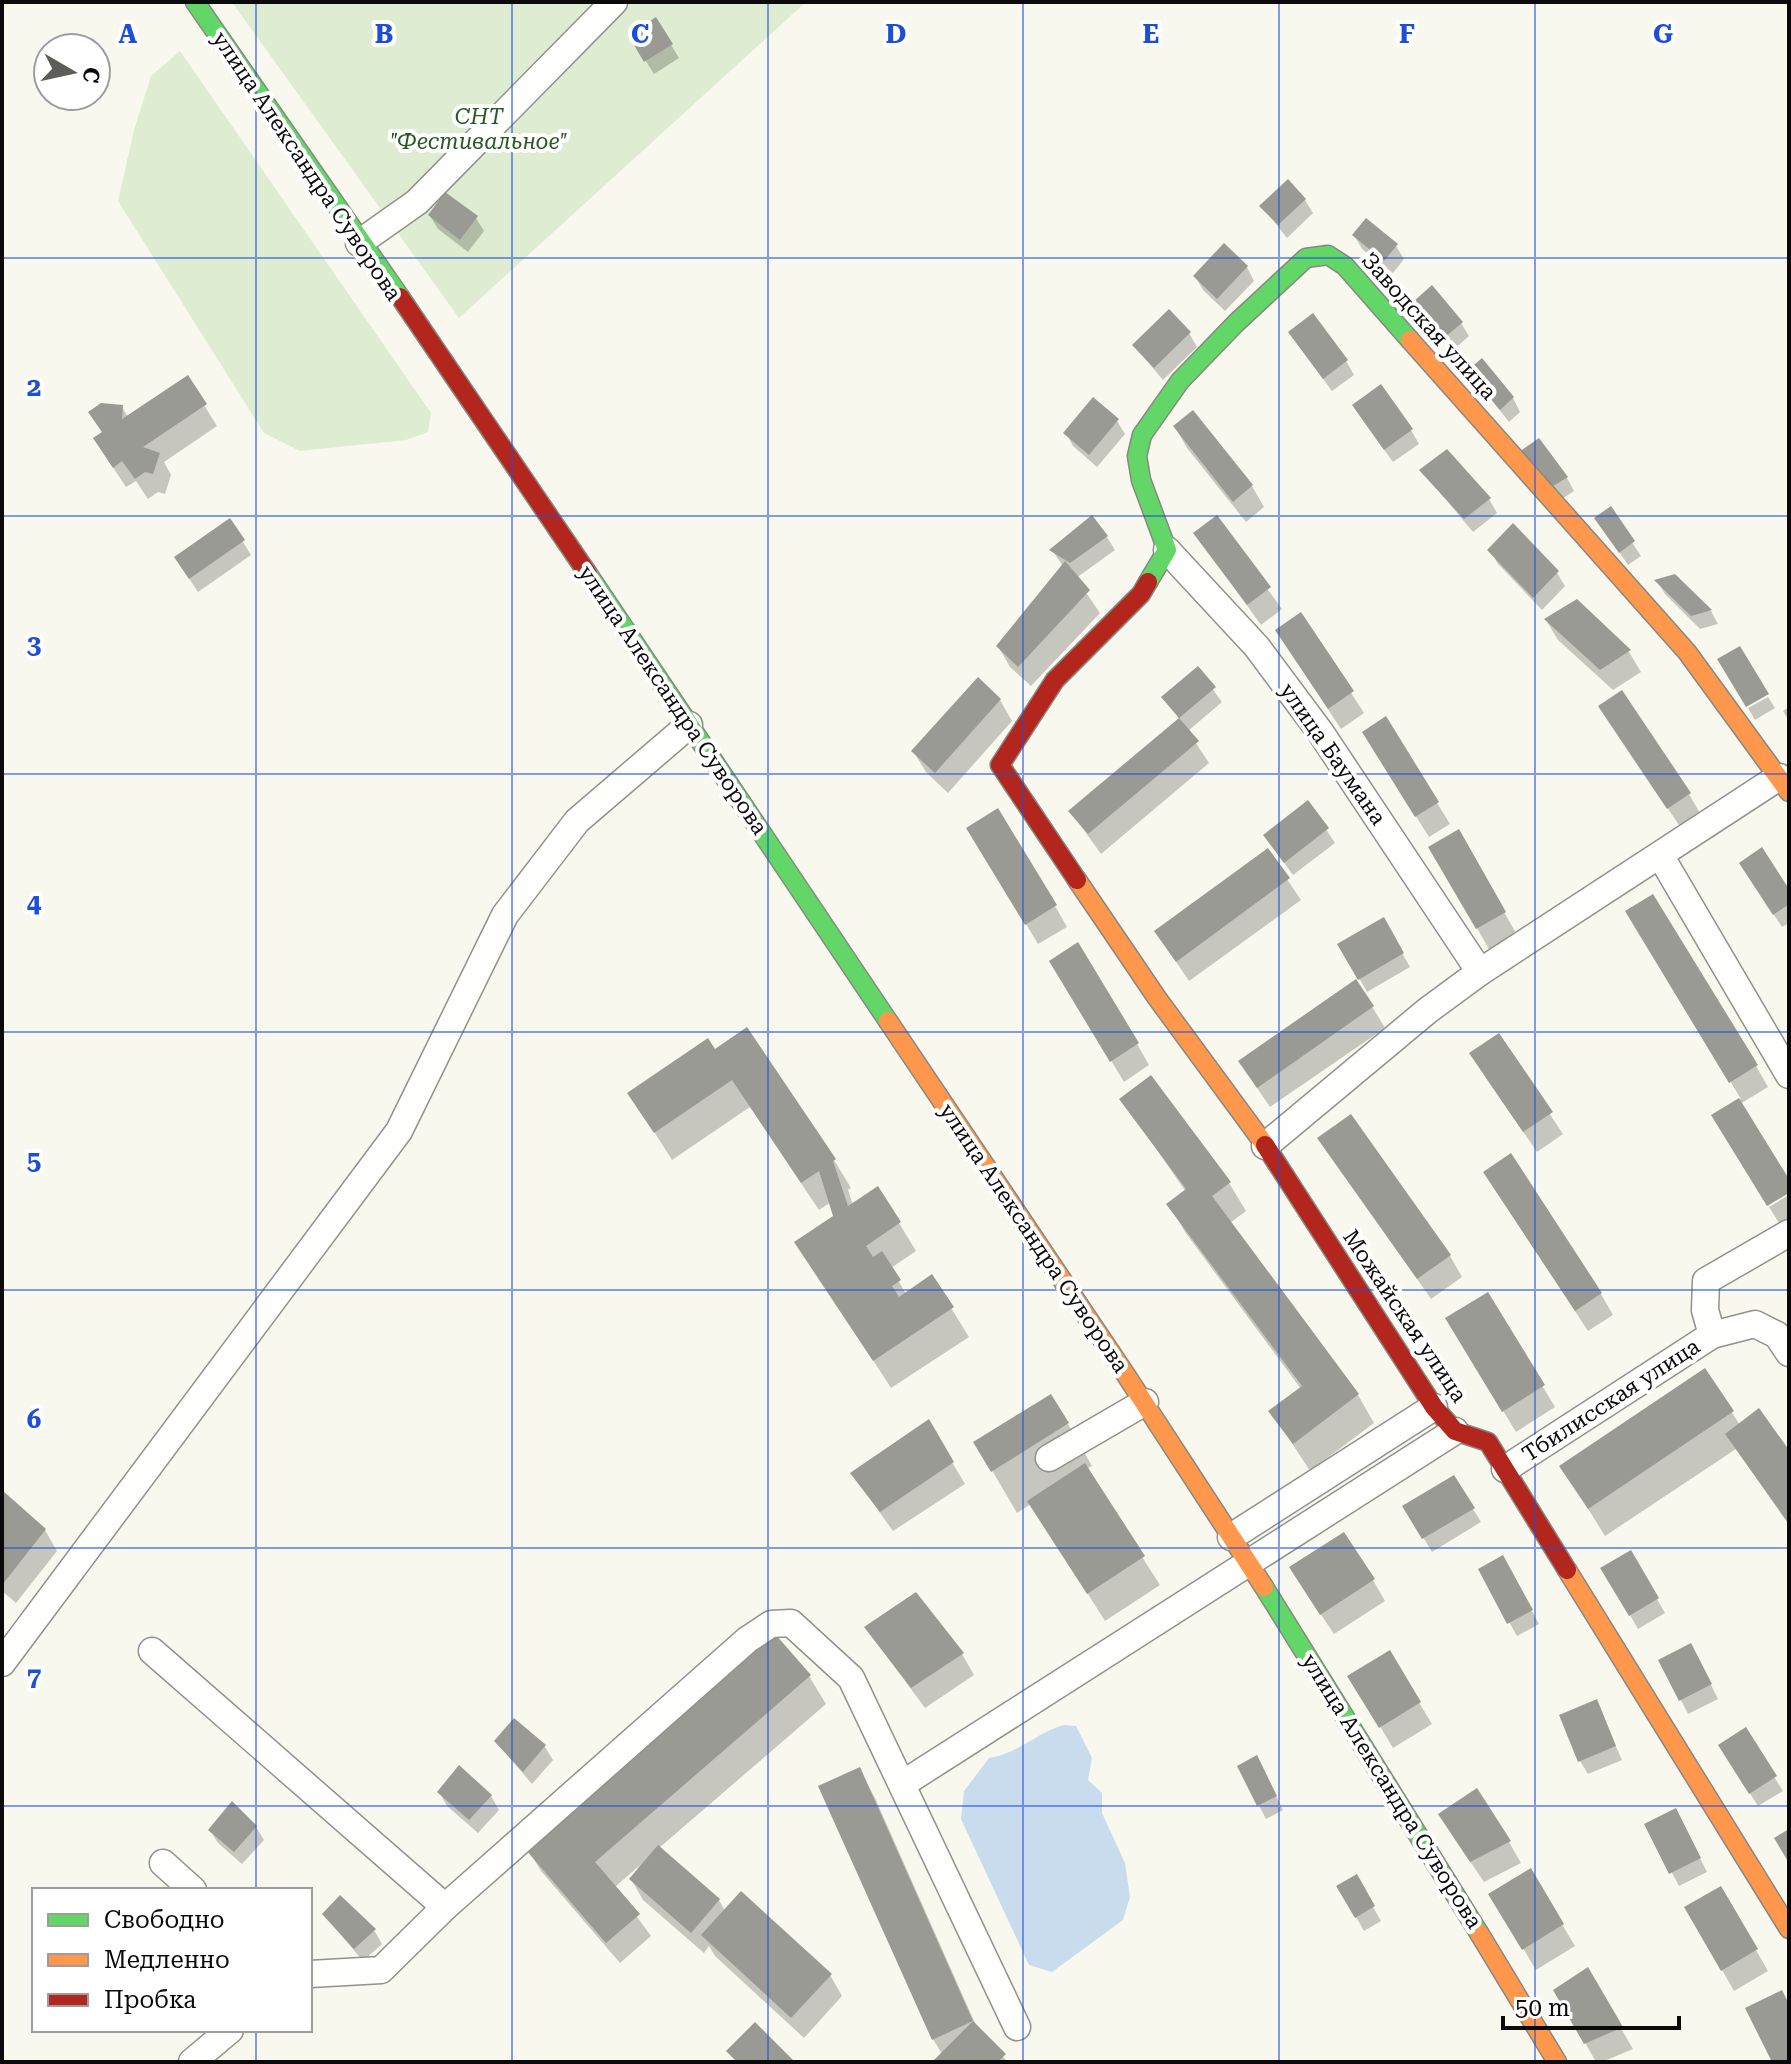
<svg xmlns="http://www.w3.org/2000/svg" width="1791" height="2064" viewBox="0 0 1791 2064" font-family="'Roboto Serif',serif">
<rect width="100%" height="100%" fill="#f8f8ee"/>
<g fill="#deecd1">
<path d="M232,2H806L459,318Z"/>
<path d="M180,51L431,413L428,432L406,440L300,451L264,433L118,201L134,130L151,76Z"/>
</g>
<path fill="#c9dced" d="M1063,1725L1076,1726L1092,1758L1088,1780L1102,1793V1813L1125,1863L1130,1897L1123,1920L1052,1972L1029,1965L961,1819L964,1791L989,1758C1015,1755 1037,1733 1063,1725Z"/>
<g fill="#0003">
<path d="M656,20L679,58L654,74L630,36Z"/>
<path d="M1305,200L1313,213L1287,238L1262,206Z"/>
<path d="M430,216L476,218L484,231L468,252L438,229Z"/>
<path d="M1354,235L1396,246L1404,259L1393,273L1362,249Z"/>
<path d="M1247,267L1254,281L1225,311L1203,290L1195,276Z"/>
<path d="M1416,302L1461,323L1469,336L1453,350Z"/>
<path d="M1189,333L1197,347L1163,380L1134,346Z"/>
<path d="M1299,346L1346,361L1354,375L1332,391Z"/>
<path d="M1469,371L1513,398L1520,412L1509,422Z"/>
<path d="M187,378L217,426L164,462L171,475L165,494L158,492L148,499L136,481L126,487L108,460L103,434L91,412L122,407L128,417Z"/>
<path d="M1193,413L1252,486L1264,507L1246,522L1187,448L1175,427Z"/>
<path d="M1362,419L1411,430L1419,444L1393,462Z"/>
<path d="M1117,421L1125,434L1097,467L1073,446L1066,433Z"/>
<path d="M1529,466L1567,478L1574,491L1557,502Z"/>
<path d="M1421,470L1489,499L1497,513L1473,532Z"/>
<path d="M1610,509L1641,556L1628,565L1597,519Z"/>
<path d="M1216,518L1282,609L1261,625L1196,534Z"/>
<path d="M230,521L251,555L198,592L184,571Z"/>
<path d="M1107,537L1115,550L1076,578L1100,613L1031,686L1010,667L998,646L1063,566L1052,550Z"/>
<path d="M1490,551L1557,573L1565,586L1542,610L1498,564Z"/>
<path d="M1675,576L1711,611L1718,624L1700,629L1665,594L1657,581Z"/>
<path d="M1577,601L1629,652L1641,672L1613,690L1558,640L1546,620Z"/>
<path d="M1301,615L1364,713L1341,729L1290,651Z"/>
<path d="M1198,669L1222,702L1188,731L1209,763L1101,854L1071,812L1180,720L1164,697Z"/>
<path d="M978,680L1000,700L1012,721L948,793L926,772L913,751Z"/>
<path d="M1768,697L1775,708L1755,720L1748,708Z"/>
<path d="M1789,707V721L1783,711Z"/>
<path d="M1386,719L1450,824L1429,837L1376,753Z"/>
<path d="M1613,727L1689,794L1701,815L1681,828Z"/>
<path d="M1308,803L1335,843L1293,875L1265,836Z"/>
<path d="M1458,832L1516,933L1489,949L1431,848Z"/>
<path d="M981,849L1055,906L1067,927L1038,944Z"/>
<path d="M1268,851L1301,900L1189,981L1156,932Z"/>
<path d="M1749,877L1789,892V923L1782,927Z"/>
<path d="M1383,920L1410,967L1367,992L1340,945Z"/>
<path d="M1640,933L1756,1066L1768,1087L1740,1104L1789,1183V1191L1714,1115L1741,1099Z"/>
<path d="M1064,983L1137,1044L1149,1065L1124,1082Z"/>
<path d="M1370,1003L1385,1028L1270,1107L1253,1082Z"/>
<path d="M746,1030L834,1160L851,1188L848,1190L853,1205L877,1189L899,1223L916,1251L891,1268L906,1294L932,1277L969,1337L891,1388L797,1242L836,1217L831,1202L819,1210L750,1107L672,1160L630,1094L715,1052Z"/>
<path d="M1498,1036L1563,1134L1537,1152L1484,1075Z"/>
<path d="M1122,1099L1229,1183L1246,1211L1230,1223L1358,1395L1374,1423L1310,1471L1271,1411L1301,1389L1185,1232L1169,1204L1186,1192Z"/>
<path d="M1320,1139L1450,1256L1462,1277L1431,1299Z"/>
<path d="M1498,1193L1601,1294L1613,1315L1588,1331Z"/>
<path d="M1789,1195V1221L1781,1226L1769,1207Z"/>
<path d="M1488,1295L1555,1407L1516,1432L1460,1340Z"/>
<path d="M1705,1371L1740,1425L1789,1453V1525L1736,1449L1605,1536L1562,1467Z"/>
<path d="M928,1422L965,1484L893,1531L852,1474Z"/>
<path d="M1068,1424L1092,1466L1086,1469L1160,1585L1105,1621L1031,1504L1017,1513L976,1443Z"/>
<path d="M1454,1478L1481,1522L1432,1552L1405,1507Z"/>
<path d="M2,1493L45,1530L57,1551L16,1603L2,1591Z"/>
<path d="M1630,1552L1665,1613L1638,1629L1603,1568Z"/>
<path d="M1503,1558L1539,1624L1517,1636L1480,1570Z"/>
<path d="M1373,1580L1385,1601L1334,1634L1304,1589Z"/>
<path d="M866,1628L962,1654L974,1675L925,1708Z"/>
<path d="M1389,1653L1432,1724L1393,1748L1350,1676Z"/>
<path d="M1698,1659L1718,1699L1688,1714L1661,1660Z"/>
<path d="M809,1676L826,1704L659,1848L719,1900L725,1911L830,1975L842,1996L804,2038L715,1956L709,1946L704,1953L643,1900L631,1879L640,1865L615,1887L651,1936L620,1963L541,1871L528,1850Z"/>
<path d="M1596,1702L1622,1760L1588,1774L1580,1761Z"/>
<path d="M514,1721L545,1747L553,1760L532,1784L496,1742Z"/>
<path d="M1745,1730L1783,1791L1758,1806L1728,1759Z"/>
<path d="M1239,1767L1264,1772L1283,1810L1266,1819Z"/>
<path d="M859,1770L875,1798L978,2030L1008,2062H934L942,2054L933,2039Z"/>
<path d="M439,1792L491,1796L499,1810L478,1833L447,1806Z"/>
<path d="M1683,1824L1707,1872L1679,1886L1647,1825Z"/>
<path d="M256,1827L264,1840L242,1864L218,1843L210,1830Z"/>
<path d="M1453,1836L1509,1842L1521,1863L1484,1882Z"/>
<path d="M1530,1871L1575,1946L1536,1970L1491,1894Z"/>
<path d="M1356,1877L1381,1921L1364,1931L1339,1887Z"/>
<path d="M1721,1889L1768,1971L1734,1991L1687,1908Z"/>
<path d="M324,1915L374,1930L382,1944L363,1961Z"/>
<path d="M1587,1970L1633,2049L1602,2062H1596L1556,1991Z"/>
</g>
<g fill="#9a9a94">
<path d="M656,17L673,44L644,62L628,35Z"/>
<path d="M1288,179L1306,199L1278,225L1259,206Z"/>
<path d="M445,192L478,216L460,240L428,215Z"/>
<path d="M1366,218L1398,244L1384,261L1352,235Z"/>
<path d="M1224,243L1248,266L1217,299L1193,276Z"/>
<path d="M1432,285L1463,322L1444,338L1414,301Z"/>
<path d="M1169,309L1191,332L1154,368L1132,345Z"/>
<path d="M1313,313L1348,360L1323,379L1288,332Z"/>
<path d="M1482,358L1514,397L1500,410L1467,371Z"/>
<path d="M188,375L207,404L143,447L160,453L153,474L145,472L135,479L122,461L113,468L93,438L102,432L88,412L101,403L123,405L122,419Z"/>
<path d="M1381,384L1413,429L1384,450L1352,405Z"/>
<path d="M1093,397L1119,419L1089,455L1063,433Z"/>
<path d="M1193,410L1253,485L1233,502L1173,426Z"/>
<path d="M1539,438L1568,477L1548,489L1519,452Z"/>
<path d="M1447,449L1491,498L1464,519L1419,470Z"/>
<path d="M1611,506L1635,541L1619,553L1594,518Z"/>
<path d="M1092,515L1108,536L1070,563L1049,550Z"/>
<path d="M1217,515L1271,587L1247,605L1193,533Z"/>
<path d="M230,518L245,540L189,579L174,557Z"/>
<path d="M1513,523L1559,571L1533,598L1487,550Z"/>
<path d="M1065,561L1090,590L1018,667L996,646Z"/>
<path d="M1675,574L1712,610L1691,616L1654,580Z"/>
<path d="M1577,599L1631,650L1600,670L1544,619Z"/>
<path d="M1301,612L1354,691L1328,709L1275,630Z"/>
<path d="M1740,646L1769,694L1746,707L1717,659Z"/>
<path d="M1198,666L1216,687L1179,718L1161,697Z"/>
<path d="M978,677L1001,699L935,773L911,751Z"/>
<path d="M1622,690L1691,793L1667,809L1598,706Z"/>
<path d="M1386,716L1439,802L1415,817L1362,732Z"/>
<path d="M1179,718L1199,741L1088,834L1068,811Z"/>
<path d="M1308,800L1329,828L1284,863L1263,835Z"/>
<path d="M998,808L1057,905L1025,925L966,828Z"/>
<path d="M1459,829L1506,912L1476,929L1428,847Z"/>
<path d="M1762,847L1789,889V904L1773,915L1739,863Z"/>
<path d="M1268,848L1290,878L1176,962L1154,931Z"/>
<path d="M1653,894L1758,1065L1729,1083L1625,911Z"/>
<path d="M1384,917L1404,953L1358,980L1337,944Z"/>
<path d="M1078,942L1139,1043L1110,1062L1049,961Z"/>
<path d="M1356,979L1374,1006L1257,1088L1238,1061Z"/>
<path d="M747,1027L836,1159L833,1161L848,1206L878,1186L901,1222L866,1246L873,1257L882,1251L901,1280L892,1286L899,1297L932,1274L954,1307L873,1361L794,1242L833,1216L819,1171L801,1183L732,1080L654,1133L627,1093L708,1038L715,1049Z"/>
<path d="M1499,1033L1553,1112L1523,1132L1469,1053Z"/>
<path d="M1151,1075L1231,1182L1212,1196L1359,1394L1293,1444L1268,1411L1302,1386L1166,1204L1186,1189L1119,1099Z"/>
<path d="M1739,1098L1789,1179V1193L1767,1206L1711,1115Z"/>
<path d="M1351,1114L1451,1255L1417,1279L1317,1138Z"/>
<path d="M1511,1153L1602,1293L1575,1311L1483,1172Z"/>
<path d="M1488,1292L1545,1385L1502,1412L1445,1318Z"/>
<path d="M1705,1368L1734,1411L1588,1509L1559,1466Z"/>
<path d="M1051,1394L1069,1423L991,1472L973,1442Z"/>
<path d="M1759,1408L1789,1450V1524L1725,1434Z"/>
<path d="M929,1419L954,1462L880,1512L850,1473Z"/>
<path d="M1085,1463L1145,1556L1087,1594L1027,1501Z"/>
<path d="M1454,1475L1475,1508L1422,1539L1402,1506Z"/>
<path d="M2,1490L46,1529L2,1585Z"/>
<path d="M1344,1532L1375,1579L1320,1615L1289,1567Z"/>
<path d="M1631,1550L1659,1598L1629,1616L1600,1568Z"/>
<path d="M1503,1555L1533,1610L1507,1624L1478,1569Z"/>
<path d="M916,1592L964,1653L911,1688L864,1627Z"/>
<path d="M775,1634L811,1675L595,1862L640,1914L606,1943L526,1850Z"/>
<path d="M1691,1643L1712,1684L1679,1701L1658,1660Z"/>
<path d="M1390,1650L1421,1702L1379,1728L1347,1676Z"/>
<path d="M1597,1699L1616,1746L1578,1762L1559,1715Z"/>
<path d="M514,1718L546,1745L523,1772L494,1741Z"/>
<path d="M1746,1727L1777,1776L1749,1794L1718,1745Z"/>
<path d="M1257,1755L1277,1796L1257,1806L1237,1766Z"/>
<path d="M459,1765L492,1795L469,1820L437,1792Z"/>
<path d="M860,1767L973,2021L932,2040L818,1786Z"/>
<path d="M1477,1788L1511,1841L1470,1862L1438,1814Z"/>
<path d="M232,1801L257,1826L234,1852L208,1830Z"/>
<path d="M1676,1808L1701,1858L1669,1874L1644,1824Z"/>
<path d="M1789,1829V1863L1774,1838Z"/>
<path d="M658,1845L720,1899L691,1933L629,1879Z"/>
<path d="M1531,1868L1564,1924L1522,1950L1488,1894Z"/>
<path d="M1357,1874L1375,1906L1355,1918L1336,1886Z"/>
<path d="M1721,1886L1758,1949L1721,1971L1684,1907Z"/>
<path d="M741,1891L832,1974L791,2018L701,1935Z"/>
<path d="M340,1895L376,1929L354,1949L322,1914Z"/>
<path d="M1588,1967L1623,2027L1584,2044L1553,1990Z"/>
<path d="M1782,1990L1789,2004V2060L1772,2062L1745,2008Z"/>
<path d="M973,2021L1006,2054L998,2062H932Z"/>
<path d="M755,2022L795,2062H737L726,2051Z"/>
</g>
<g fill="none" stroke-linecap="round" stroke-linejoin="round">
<defs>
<g id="street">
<path d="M359,243L417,202L614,2"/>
<path d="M1167,550L1257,647L1321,733L1480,972"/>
<path d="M1660,855L1789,1075"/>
<path d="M1265,1146L1427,1011L1480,972L1779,777"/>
<path d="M1712,1335L1705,1310L1706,1281L1789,1233"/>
<path d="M1049,1458L1145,1402"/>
<path d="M1505,1469L1712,1335L1755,1324L1777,1335L1789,1353"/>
<path d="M1231,1537L1434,1407"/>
<path d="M152,1651L445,1907"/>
<path d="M2,1663L399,1131L505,915L577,821L689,725"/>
<path d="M904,1783L1455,1431"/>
<path d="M163,1863L193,1890"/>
<path d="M310,1974L381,1970L445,1907L747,1640L771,1624L791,1623L851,1678L1017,2027"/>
<path d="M192,2062L230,2030"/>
</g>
<g id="fast">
<path d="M195,2L400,297"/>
<path d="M588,574L888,1021"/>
<path d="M1148,582L1167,550L1141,480L1137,456L1142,435L1180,381L1236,323L1306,258L1328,255L1345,266L1410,340"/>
<path d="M1264,1587L1479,1933"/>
</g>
<g id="slow">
<path d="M1410,340L1687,652L1789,792"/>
<path d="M1077,880L1157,998L1265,1145"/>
<path d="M888,1021L1124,1372L1264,1587"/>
<path d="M1567,1570L1789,1929"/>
<path d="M1479,1933L1557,2062"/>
</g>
<g id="jam">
<path d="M400,297L588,574"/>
<path d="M1077,880L1000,765L1055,680L1141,594L1148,582"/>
<path d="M1265,1145L1434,1407L1455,1431L1488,1442L1567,1570"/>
</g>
</defs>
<use href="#street" stroke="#91918d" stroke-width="29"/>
<use href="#fast" stroke="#888883" stroke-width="21"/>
<use href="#slow" stroke="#888883" stroke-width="21"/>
<use href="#jam" stroke="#888883" stroke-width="21"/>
<use href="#street" stroke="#fefefc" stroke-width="26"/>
<use href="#fast" stroke="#63d668" stroke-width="18"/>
<use href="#slow" stroke="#ff974d" stroke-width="18"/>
<use href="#jam" stroke="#b3261e" stroke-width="18"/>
</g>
<path fill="none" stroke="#1d4ed8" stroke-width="2" stroke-opacity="0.55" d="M256,2V1890M512,2V2062M768,2V2062M1023,2V2062M1279,2V2062M1535,2V2062M2,258H1789M2,516H1789M2,774H1789M2,1032H1789M2,1290H1789M2,1548H1789M2,1806H1789M256,2030V2062"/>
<g text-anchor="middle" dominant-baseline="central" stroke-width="8" stroke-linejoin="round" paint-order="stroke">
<g font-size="22" font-style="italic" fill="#275924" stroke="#fff">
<text x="479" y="116">СНТ<tspan x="479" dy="25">"Фестивальное"</tspan></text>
</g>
<g font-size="22" fill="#0a0a0a" stroke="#fff">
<text transform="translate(307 166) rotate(56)">улица Александра Суворова</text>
<text transform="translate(1429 326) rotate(48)">Заводская улица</text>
<text transform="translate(673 700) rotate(56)">улица Александра Суворова</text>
<text transform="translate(1333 754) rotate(55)">улица Баумана</text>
<text transform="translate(1034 1238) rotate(56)">улица Александра Суворова</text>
<text transform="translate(1405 1316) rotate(56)">Можайская улица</text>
<text transform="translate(1611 1400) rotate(-33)">Тбилисская улица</text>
<text transform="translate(1392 1791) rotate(58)">улица Александра Суворова</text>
</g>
</g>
<g font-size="26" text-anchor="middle" font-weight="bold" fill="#1d4ed8" stroke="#fff" stroke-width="8" stroke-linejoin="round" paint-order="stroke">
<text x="128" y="43">A</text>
<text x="384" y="43">B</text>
<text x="640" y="43">C</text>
<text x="896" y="43">D</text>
<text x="1151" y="43">E</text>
<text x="1407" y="43">F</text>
<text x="1663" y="43">G</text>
<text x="34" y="396">2</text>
<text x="34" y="654">3</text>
<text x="34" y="912">4</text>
<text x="34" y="1170">5</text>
<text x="34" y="1428">6</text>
<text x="34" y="1686">7</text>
</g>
<rect width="1791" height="2064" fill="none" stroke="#0a0a0a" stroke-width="8"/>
<rect x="32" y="1888" width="280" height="144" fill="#ffffff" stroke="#9d9d9d" stroke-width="2"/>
<rect x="48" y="1914" width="40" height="12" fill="#63d668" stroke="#9d9d9d" stroke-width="2"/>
<text x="104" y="1928" font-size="24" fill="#0a0a0a">Свободно</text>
<rect x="48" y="1954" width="40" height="12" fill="#ff974d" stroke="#9d9d9d" stroke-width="2"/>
<text x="104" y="1968" font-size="24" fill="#0a0a0a">Медленно</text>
<rect x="48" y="1994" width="40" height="12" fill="#b3261e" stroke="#9d9d9d" stroke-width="2"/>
<text x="104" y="2008" font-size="24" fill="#0a0a0a">Пробка</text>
<g transform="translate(72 72) rotate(99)"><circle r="38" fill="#ffffff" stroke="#9d9d9d" stroke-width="2"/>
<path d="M0-6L14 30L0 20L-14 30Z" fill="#5d5d5a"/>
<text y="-12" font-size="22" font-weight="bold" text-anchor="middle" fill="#0a0a0a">С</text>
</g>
<path d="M1503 2016v12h176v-12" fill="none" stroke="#0a0a0a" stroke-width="4"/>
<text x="1515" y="2016" font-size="24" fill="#0a0a0a" stroke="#ffffff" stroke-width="6" paint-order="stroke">50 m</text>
</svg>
